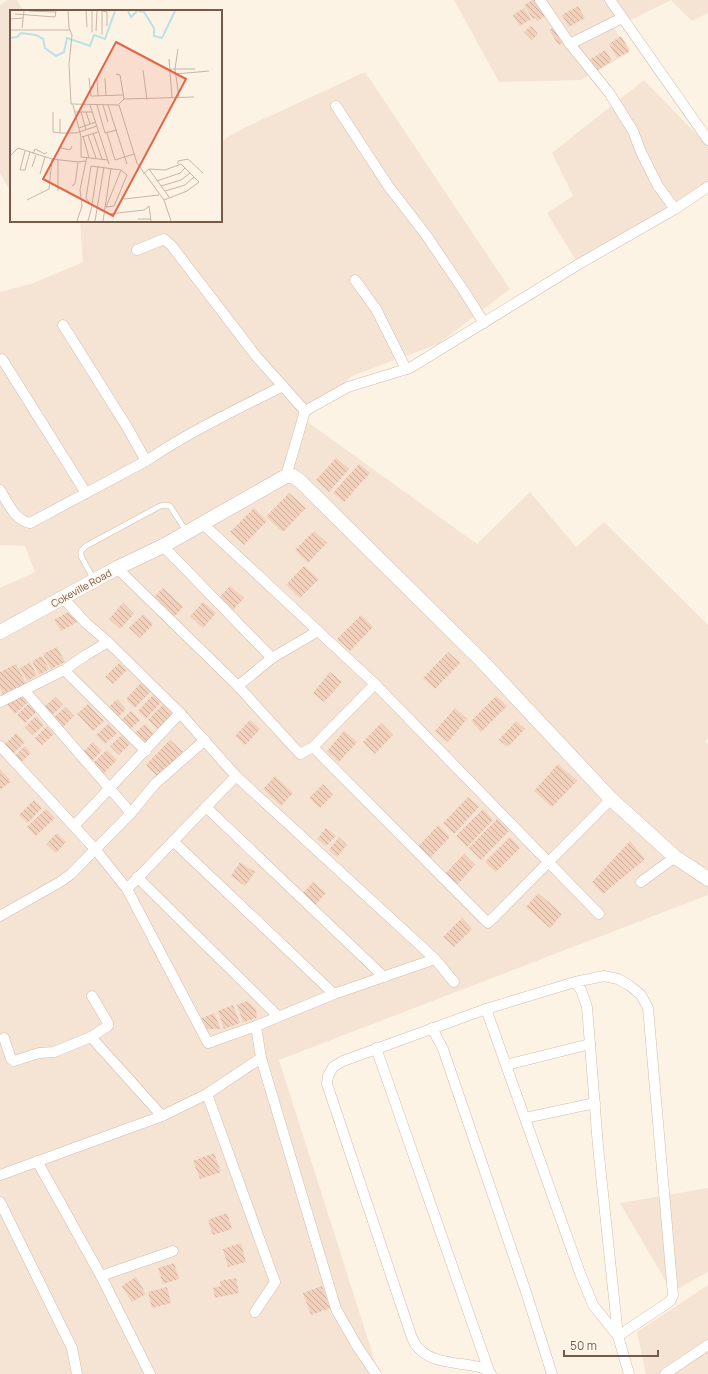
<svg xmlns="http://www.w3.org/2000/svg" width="708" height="1374" viewBox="0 0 708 1374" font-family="Manrope,sans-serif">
<defs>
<pattern id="building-back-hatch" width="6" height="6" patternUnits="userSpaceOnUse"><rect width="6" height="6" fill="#f3d0bc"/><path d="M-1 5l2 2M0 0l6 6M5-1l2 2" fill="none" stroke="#caac9b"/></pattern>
</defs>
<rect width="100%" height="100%" fill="#fdf3e5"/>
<g fill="#f5e4d3">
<path d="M7,0H17L24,11H11V193L0,173V5Z"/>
<path d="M454,0H708V13L692,21L671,0L614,28L629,53L581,80L499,82Z"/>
<path d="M365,72L510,289L438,344L352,376L305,420L477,544L530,492L576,547L604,522L708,625V739L705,741L708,744V895L279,1060L379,1374H0V588L35,572L25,546L0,545V292L31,284L83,262L80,221H221V141L242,129Z"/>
<path d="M644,80L700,138L708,133V182L577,262L547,213L573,196L552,153Z"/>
<path d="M708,1188V1272L672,1292L620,1203Z"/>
<path d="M708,1285V1374H646L637,1332Z"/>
</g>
<g fill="url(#building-back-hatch)">
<path d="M533,0H538L545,16L537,21L535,18L533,19L524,5Z"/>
<path d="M578,6L585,18L569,27L562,15Z"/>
<path d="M524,8L531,19L520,26L513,15Z"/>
<path d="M531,26L538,34L532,40L524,32Z"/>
<path d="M557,26L566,41L559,45L549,30Z"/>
<path d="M621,36L630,51L617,58L609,44Z"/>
<path d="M605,50L612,61L595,72L588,61Z"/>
<path d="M336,458L349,469L329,492L316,480Z"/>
<path d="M359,464L370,473L344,502L333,493Z"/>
<path d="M289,493L306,508L283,532L266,517Z"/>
<path d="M254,508L267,521L244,545L230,532Z"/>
<path d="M314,531L327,543L308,563L295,550Z"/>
<path d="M304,566L319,579L300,598L286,585Z"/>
<path d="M230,586L244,598L232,611L218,599Z"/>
<path d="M163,588L183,607L174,617L154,597Z"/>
<path d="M203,602L216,613L203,628L190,616Z"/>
<path d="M123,603L134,614L120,629L109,619Z"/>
<path d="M68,612L77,622L61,631L54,620Z"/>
<path d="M143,614L153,624L140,638L129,628Z"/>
<path d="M361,615L373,627L350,651L337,639Z"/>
<path d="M57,647L65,662L51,669L43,654Z"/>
<path d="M448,652L460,663L435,689L423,678Z"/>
<path d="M42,656L49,669L39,675L32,661Z"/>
<path d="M30,662L37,675L27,681L20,668Z"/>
<path d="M119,663L127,670L113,684L105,677Z"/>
<path d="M16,664L26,683L3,694L0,688V672Z"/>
<path d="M330,672L342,682L324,702L313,693Z"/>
<path d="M141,683L151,691L135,708L126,699Z"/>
<path d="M20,693L28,702L15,714L7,705Z"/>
<path d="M154,694L162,701L146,719L138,711Z"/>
<path d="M496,696L507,706L481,732L471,721Z"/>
<path d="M55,697L63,705L52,715L44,707Z"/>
<path d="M117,699L126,709L116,719L107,709Z"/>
<path d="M28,704L36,712L25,723L17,715Z"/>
<path d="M88,704L104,721L93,731L77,714Z"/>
<path d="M163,704L175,715L160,731L148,720Z"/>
<path d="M65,707L74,716L62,728L53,718Z"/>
<path d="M455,708L467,719L448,742L435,731Z"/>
<path d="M131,711L140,720L128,731L119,722Z"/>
<path d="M36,716L44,725L33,735L25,727Z"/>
<path d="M250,720L260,729L245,745L235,736Z"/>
<path d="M516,721L525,729L508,747L499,740Z"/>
<path d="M381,723L393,735L375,754L363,742Z"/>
<path d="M108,724L117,733L105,744L96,735Z"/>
<path d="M145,724L156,736L144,747L133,735Z"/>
<path d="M47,726L54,734L42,745L35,738Z"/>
<path d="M344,731L357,742L339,762L327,751Z"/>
<path d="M16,733L25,742L13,754L4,745Z"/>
<path d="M122,735L130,744L119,755L110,746Z"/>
<path d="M170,740L183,752L158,777L146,765Z"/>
<path d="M93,742L102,751L92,761L83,752Z"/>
<path d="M25,746L31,753L20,763L14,757Z"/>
<path d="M107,750L117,760L103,774L93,763Z"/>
<path d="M558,764L577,781L552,807L534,791Z"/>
<path d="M0,769L11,781L0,790Z"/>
<path d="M275,776L293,793L281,806L263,789Z"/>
<path d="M323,784L333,795L320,808L309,798Z"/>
<path d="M468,797L479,807L454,834L443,823Z"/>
<path d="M34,800L42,808L28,823L19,815Z"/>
<path d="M46,809L55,818L36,836L27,827Z"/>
<path d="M483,809L493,820L467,847L456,836Z"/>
<path d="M497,819L509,831L481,860L469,848Z"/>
<path d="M438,825L450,837L431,857L419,846Z"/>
<path d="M326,828L336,836L326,846L317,839Z"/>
<path d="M57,833L66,842L56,853L46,844Z"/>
<path d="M339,837L347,845L337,857L329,850Z"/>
<path d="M510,837L520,848L496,872L485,862Z"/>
<path d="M630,841L645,859L603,894L592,882Z"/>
<path d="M464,854L475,865L458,884L446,873Z"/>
<path d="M240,862L255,872L245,886L231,876Z"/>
<path d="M313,882L326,893L314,906L301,895Z"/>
<path d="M538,893L562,914L550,928L526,907Z"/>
<path d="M462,918L472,929L454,947L443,937Z"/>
<path d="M247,1001L256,1009L257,1018L243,1022L237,1005Z"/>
<path d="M233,1005L240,1023L224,1029L218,1011Z"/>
<path d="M214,1013L221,1029H206L200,1019Z"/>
<path d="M214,1153L221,1172L200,1179L193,1161Z"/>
<path d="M227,1213L232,1229L213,1235L208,1220Z"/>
<path d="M241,1243L246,1262L228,1267L223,1249Z"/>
<path d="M174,1263L179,1279L163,1284L158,1268Z"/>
<path d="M136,1277L146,1294L132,1302L122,1286Z"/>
<path d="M236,1278L239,1293L215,1298L213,1288L221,1286L220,1281Z"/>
<path d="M322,1286L330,1308L311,1315L303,1293Z"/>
<path d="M167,1287L171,1303L152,1308L148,1292Z"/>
</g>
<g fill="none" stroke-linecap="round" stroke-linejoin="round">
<defs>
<path id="lane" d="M94,580L81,556V551L86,546L160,506L166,505L170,506L186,531"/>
<g id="street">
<path d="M540,0L570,44L610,94L633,131L641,152L658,186L675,209"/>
<path d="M610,0L708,140"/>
<path d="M570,44L622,18"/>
<path d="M336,106L389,187L426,235L464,291L484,323"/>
<path d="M137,250L164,239L171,245L256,356L305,411"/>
<path d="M355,280L376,309L406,369"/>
<path d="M63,325L127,427L146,461"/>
<path d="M2,359L86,493"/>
<path d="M286,476L305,411L348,387L410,368L579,264L675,209L708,187"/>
<path d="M0,490C7,501 15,521 30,523L146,461C189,432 237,409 283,386"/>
<path d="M202,523L375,684L599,914"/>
<path d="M163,546L272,658"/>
<path d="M117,568L238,686L300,754L313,747L375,684"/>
<path d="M63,598L86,623L108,642L180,713L236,776L435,959L454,982"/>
<path d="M64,670L146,751"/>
<path d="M238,686L272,658L318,631"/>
<path d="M24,690L131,813"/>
<path d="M0,702L64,670L86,655L108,642"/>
<path d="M0,746L95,849L127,889L208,1043L256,1026L334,994L435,959"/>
<path d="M313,747L488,923L611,799"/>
<path d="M206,807L384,977"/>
<path d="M74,826L180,713"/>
<path d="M173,841L334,994"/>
<path d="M137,877L278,1016"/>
<path d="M641,882L675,857"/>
<path d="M127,889L236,776"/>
<path d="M0,916L60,882L71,874L131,813L155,784L205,740"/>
<path d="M486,1009L580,1273L593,1305L618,1336L629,1374"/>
<path d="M432,1028L443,1049L526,1292L552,1374"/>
<path d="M91,1037L162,1116"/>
<path d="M4,1038L11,1059L14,1061L39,1053L54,1052L91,1037L108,1026V1023L92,996"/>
<path d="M376,1048L489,1371"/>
<path d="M261,1058L336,1309L357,1346L376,1374"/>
<path d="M506,1065L590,1044"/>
<path d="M207,1094L275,1282L255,1312"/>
<path d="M525,1118L595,1103"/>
<path d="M37,1161L101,1276L150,1374"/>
<path d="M0,1175L162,1116L207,1094L261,1058L256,1026"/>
<path d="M0,1202L72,1348L77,1374"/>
<path d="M101,1276L173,1251"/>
<path d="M491,1374C479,1358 433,1371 415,1344C412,1339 410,1332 408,1326L327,1084L328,1076L333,1067L343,1061L486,1009L575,982L604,976L618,979L629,985L641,995L648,1008L673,1295L671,1300L666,1304L618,1336L598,1146L587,1007L581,990L575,982"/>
<path d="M665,1374L708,1345"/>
</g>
<path id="secondary" d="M0,632L117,568L163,546L286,476H293L300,481L480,659L611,799L675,857L708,879"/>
</defs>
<use href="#lane" stroke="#d1bcad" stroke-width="6"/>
<use href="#street" stroke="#d1bcad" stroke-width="11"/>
<use href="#secondary" stroke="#d4bcab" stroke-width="15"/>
<use href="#lane" stroke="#fff" stroke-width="5"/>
<use href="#street" stroke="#fff" stroke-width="10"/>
<use href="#secondary" stroke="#fff" stroke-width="14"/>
</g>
<g text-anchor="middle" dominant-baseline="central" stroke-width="3" stroke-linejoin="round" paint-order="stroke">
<g font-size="10" fill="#775849" stroke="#fff7ec">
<text transform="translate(81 588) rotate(-29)">Cokeville Road</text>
</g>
</g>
<g transform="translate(10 10)">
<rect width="212" height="212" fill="#fdf3e5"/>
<path fill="none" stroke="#b9e2e7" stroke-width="2" d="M118,1L121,7L127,1M128,1L134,2L144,18V26L152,28L165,1M0,28L7,27L11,23L26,25L33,29L35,38L46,46L54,42L57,28L80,36L84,25L95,29L105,1"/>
<path fill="none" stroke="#c7b5a7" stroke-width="1" d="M19,1L46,2M58,1L59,18L62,25L59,54L61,94L109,95L127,153L154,190L161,211M76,1L77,17M5,4L45,7L46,1M0,9L13,8M12,18L14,1M0,20H60M86,21L87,1M82,22V1M92,25V1L97,2V16M168,39L165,59L169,88M159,49L162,88M159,59H185M133,60L137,90M106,64L110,65L114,89M166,64L199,61M79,68L81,86L113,85M87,68L88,86M95,68L96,86M109,94L114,89L184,87M63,95L71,127V147L98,150M80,95L99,154M87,95L95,123L107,120M93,95L98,112M98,95L117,154M43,102V122L50,123M65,102H82M71,102L76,120M76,102L80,114M50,109V123H66L87,116M69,118L86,112M83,123L92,149M97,123L105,150L124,144M78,125L86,148M73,126L79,148M72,127L88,122M51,135V138L60,140L62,136M15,141L10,160H15L20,142M23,144L25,139L35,144L37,142M0,146L8,138L42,149L68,152L76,151L77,147M168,154V151L178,149L193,163M22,157L26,145M139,159L159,187M30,164L35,147M133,164L139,159L155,160L171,154L189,172L177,181L154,190M147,171L170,163L175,158M62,176L65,174L68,152M151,176L171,170L180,163M48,181V150M155,181L175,175L184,167M114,189L149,185M17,190L39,179L42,149M82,194L88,156M99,204L134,200L139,196L141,211M128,209H141M67,211L72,196L70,180L76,151M78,211L82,196L76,188L81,156L111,160L117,165L104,196L96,197L111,160M85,211L94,157M93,211L101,158"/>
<path fill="#e36548" fill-opacity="0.15" stroke="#e36548" stroke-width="2" d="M106,32L176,69L103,206L33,169Z"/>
<rect width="212" height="212" fill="none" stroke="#775849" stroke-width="2"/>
</g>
<path d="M564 1350v6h94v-6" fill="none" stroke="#775849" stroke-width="2"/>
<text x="570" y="1350" font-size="12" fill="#775849" stroke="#fff7ec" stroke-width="3" paint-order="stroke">50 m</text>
</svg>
